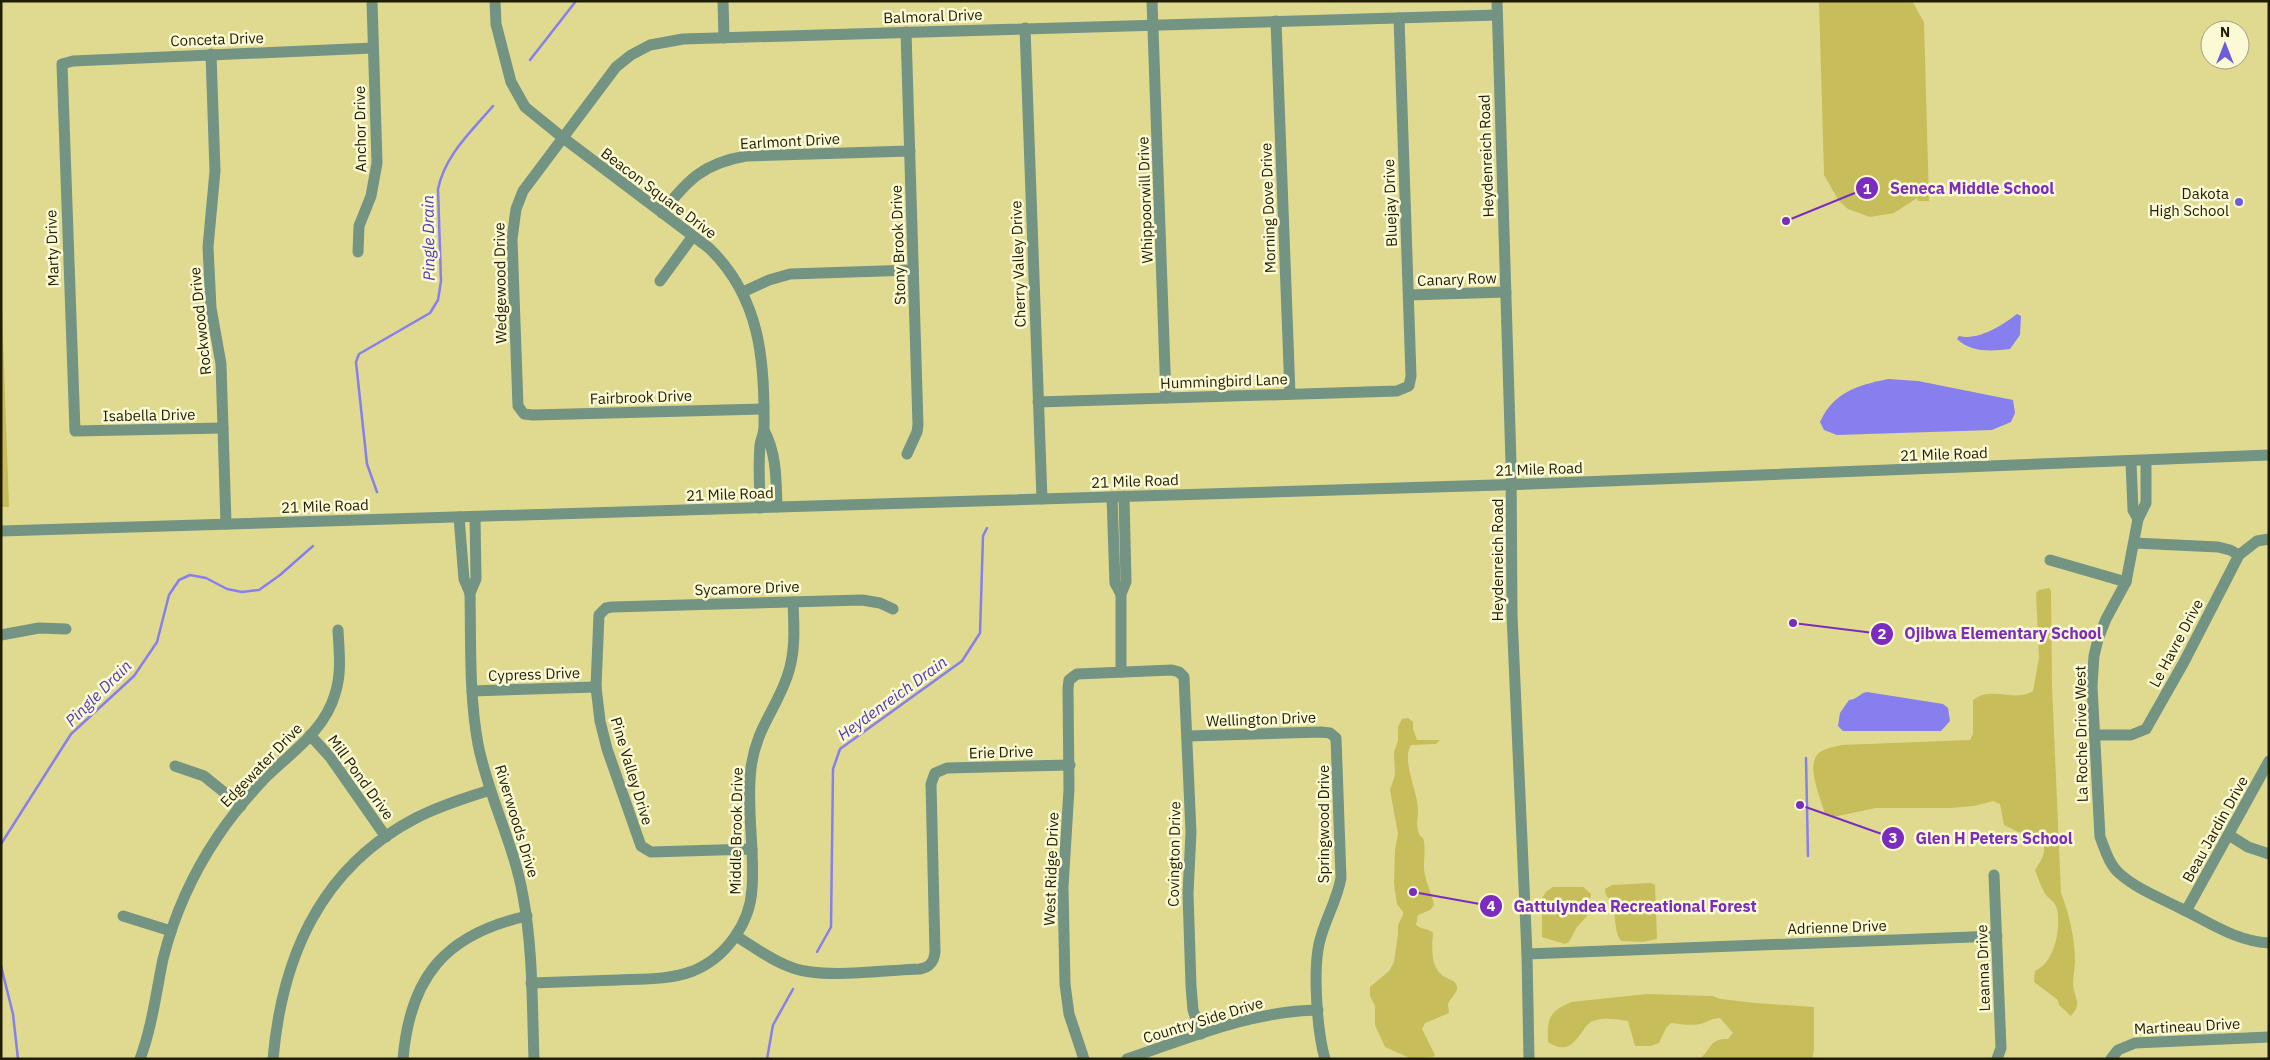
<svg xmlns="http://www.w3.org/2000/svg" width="2270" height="1060" viewBox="0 0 2270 1060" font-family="'IBM Plex Sans',sans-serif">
<rect width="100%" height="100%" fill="#e0da90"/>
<g fill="#c7bd5b">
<path d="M1819,1H1912L1924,22L1929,201H1918L1917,198L1894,213L1870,217L1848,209L1839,201L1824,175Z"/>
<path d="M1,281L9,507H1Z"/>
<path d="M2049,588L2051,591L2052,686L2061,893C2069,913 2075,939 2075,961C2075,969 2073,976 2073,984C2074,999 2083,1002 2071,1016L2059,1005L2058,1000L2034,982L2035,971C2055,962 2061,929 2057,909C2055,900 2047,899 2044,892C2040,885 2038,877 2035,870C2044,856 2047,852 2041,836L2018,832L2004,825L2000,804L1993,801L1974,806L1950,808H1876L1833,817L1825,814C1821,799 1805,764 1819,753C1825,748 1834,747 1841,745L1970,740L1973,734V700C1991,685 2014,703 2033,691L2039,658L2036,593L2039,590Z"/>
<path d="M1408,718L1413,722V729L1417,740H1440L1436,744L1411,745C1401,760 1418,792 1418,810C1418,823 1415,822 1420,836L1423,838C1427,851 1422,863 1425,875C1427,885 1432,894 1434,905L1430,910L1418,915L1416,925C1422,930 1428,928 1433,933C1432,947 1430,965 1442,975C1447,980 1456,979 1457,987C1458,993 1450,998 1448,1004L1449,1013L1425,1023L1422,1029L1435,1055L1433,1057L1412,1059L1385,1047L1375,1025V1006L1370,996V987L1389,971L1394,962L1398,934V925L1403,915V912L1397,904L1394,884L1395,850L1398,834L1390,790L1395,775L1394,752L1398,741V727L1402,719Z"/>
<path d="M1651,883L1655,885L1657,939L1643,942L1621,941C1613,930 1617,916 1612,904C1609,898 1605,896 1605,889L1612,885Z"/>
<path d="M1553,887H1583L1591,894L1587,916L1577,927L1569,942L1565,944L1542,937V898L1546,892Z"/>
<path d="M1647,994L1712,996L1721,999L1755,1003L1814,1007V1050L1812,1059H1700C1713,1047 1709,1039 1728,1039L1733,1033L1720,1018C1712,1018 1708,1022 1700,1024C1690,1026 1681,1024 1671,1023L1666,1028L1659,1043L1650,1046H1635L1628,1021C1618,1019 1602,1017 1593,1021C1579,1027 1575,1060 1548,1042C1547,1018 1549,1012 1571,1002Z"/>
</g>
<g fill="#867fed">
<path d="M2017,314L2021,316L2020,335L2010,349C1992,351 1971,353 1957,339L1959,336C1978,341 2003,325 2017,314Z"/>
<path d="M1888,379L1918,381L2013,400L2015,413L2011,422L1992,430L1837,435L1824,430L1820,422C1833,392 1859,385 1888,379Z"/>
<path d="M1867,692L1943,704L1948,708L1950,721L1941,731H1843L1838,726L1840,713L1849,700C1858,699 1860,693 1867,692Z"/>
</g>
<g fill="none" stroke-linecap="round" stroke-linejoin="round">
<g stroke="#867fed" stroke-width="2.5">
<path d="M530,60L576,1"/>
<path d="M377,492L367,464L356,362L359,354L430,313L438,300L441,281L438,189C445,155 471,132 493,106"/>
<path d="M1806,758L1808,856"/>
<path d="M1,844L71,734L134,676L157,642L169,595L179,580L190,575L206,578L227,589L242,592L259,590L280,575L313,546"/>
<path d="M817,952L831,927L833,769L840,749L962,661L980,633L983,536L987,528"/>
<path d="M1,966L13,1014L18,1059"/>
<path d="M767,1059L773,1025L793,989"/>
</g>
<g stroke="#739383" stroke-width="11">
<path d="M495,1L496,24L511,82L525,107L562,137L709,248C760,297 765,360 764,428C764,434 760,440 760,446C758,467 760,488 760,508"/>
<path d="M723,1L724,38"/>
<path d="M1152,1L1166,398"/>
<path d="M1497,1L1511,463L1512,615L1527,954L1529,1059"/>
<path d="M1276,21L1290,394"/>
<path d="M1025,28L1042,499"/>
<path d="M906,32L918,425L917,432L907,454"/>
<path d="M211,54L215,171L208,247L211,308L221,364L226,524"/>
<path d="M662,213C687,180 704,163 746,156L910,151"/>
<path d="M358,252L359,226L371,196L377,163L372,1"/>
<path d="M660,281L693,236"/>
<path d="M743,292L769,280L790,274L913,270"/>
<path d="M1409,295L1506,292"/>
<path d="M1038,402L1397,391L1409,386L1411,376L1399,18"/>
<path d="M763,409L533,415L524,414L518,406L512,239L516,209L523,191L616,67L631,55L650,45L683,39L1497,15"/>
<path d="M223,428L75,431L62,64L73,61L373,48"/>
<path d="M764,430C777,454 776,481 777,507"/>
<path d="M2146,461V503L2138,519L2126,582L2106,619L2098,639L2094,656L2092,686L2100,837C2105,849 2109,865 2120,874C2137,889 2160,898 2180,908C2209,922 2235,941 2269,943"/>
<path d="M2131,462L2133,510L2138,519"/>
<path d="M1112,497L1115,583L1121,594"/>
<path d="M459,517L464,579L470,593"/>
<path d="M475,517L476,579L470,593C471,643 469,695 478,744C488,796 514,844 523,896C533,949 532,1005 534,1059"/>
<path d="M1,531L1530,484L2269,455"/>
<path d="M2134,543L2218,547L2230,550L2239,555"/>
<path d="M2050,560L2126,582"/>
<path d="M1,635L39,628L66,629"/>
<path d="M1121,672V594L1126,582L1124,496"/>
<path d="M472,691L596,687"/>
<path d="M310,735L330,757L386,837"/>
<path d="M2096,735H2131L2146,729L2184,662L2239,555L2257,541L2269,539"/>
<path d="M1188,736L1321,732L1330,733L1336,738L1341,878C1337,901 1324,921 1319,944C1313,972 1317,1031 1325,1059"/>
<path d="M175,766L204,776L241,806"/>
<path d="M2229,835L2248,847L2269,854"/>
<path d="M752,849L651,852L641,846L607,749L600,721L596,687L599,615L606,608L612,607L862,600L880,603L893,609"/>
<path d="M1994,875L2001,1048L1997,1059"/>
<path d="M2186,911L2269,761"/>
<path d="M123,916L171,931"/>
<path d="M736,936C754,947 772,961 793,968C823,979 886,970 920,969C930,967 934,962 935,952L931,784L935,773L947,768L1070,765"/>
<path d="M1527,954L1997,936"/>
<path d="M531,983C560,982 589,981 618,980C643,979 669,980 693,971C725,958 750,924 752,889C755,849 746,808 751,768C756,729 775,711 787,677C796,652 794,627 793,602"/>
<path d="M140,1059C152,1027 156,993 163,959C174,915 193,873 218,836C232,815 249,795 266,777C292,752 325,730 335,694C342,673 339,651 338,630"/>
<path d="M273,1059C282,957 320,868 416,818C439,806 465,798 490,790"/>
<path d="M403,1059C410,976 446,934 527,916"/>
<path d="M1084,1059L1069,1014L1065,984L1063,887L1069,789L1068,688L1069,680L1077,674L1172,670L1179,672L1184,677L1191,832L1188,893L1191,986L1193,1010L1201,1034"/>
<path d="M1127,1059C1189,1038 1251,1011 1318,1010"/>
<path d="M2111,1059L2118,1050L2135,1043L2269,1037"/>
</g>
</g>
<circle fill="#6b5ed8" stroke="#fcf9d5" stroke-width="2" cx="2239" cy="202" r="5"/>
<g text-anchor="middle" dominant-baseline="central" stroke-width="5" stroke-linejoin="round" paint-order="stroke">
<g font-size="15" fill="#1f1c00" stroke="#fcf9d5">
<text transform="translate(933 16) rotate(-2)">Balmoral Drive</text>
<text transform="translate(217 39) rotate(-2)">Conceta Drive</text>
<text transform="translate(360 129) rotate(-91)">Anchor Drive</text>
<text transform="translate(790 141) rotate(-3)">Earlmont Drive</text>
<text transform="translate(1486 156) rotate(-92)">Heydenreich Road</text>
<text transform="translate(659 193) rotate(37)">Beacon Square Drive</text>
<text transform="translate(1145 200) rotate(-92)">Whippoorwill Drive</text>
<text transform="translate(1390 203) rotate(-92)">Bluejay Drive</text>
<text transform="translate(1268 208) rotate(-92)">Morning Dove Drive</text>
<text transform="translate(898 245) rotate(-92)">Stony Brook Drive</text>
<text transform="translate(52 248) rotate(-92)">Marty Drive</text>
<text transform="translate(1018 264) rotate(-92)">Cherry Valley Drive</text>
<text transform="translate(1457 279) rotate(-2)">Canary Row</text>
<text transform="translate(500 283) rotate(-91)">Wedgewood Drive</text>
<text transform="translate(200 321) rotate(-96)">Rockwood Drive</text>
<text transform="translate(1224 381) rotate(-2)">Hummingbird Lane</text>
<text transform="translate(641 397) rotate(-2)">Fairbrook Drive</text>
<text transform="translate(149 415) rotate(-1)">Isabella Drive</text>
<text transform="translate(1944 454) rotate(-2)">21 Mile Road</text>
<text transform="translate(1539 469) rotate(-2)">21 Mile Road</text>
<text transform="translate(1135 481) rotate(-2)">21 Mile Road</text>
<text transform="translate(730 494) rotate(-2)">21 Mile Road</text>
<text transform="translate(325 506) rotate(-2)">21 Mile Road</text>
<text transform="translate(1497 560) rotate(-90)">Heydenreich Road</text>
<text transform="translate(747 588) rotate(-2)">Sycamore Drive</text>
<text transform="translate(2176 643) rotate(-62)">Le Havre Drive</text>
<text transform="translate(534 674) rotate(-2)">Cypress Drive</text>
<text transform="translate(1261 719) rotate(-2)">Wellington Drive</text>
<text transform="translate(2081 734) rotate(-91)">La Roche Drive West</text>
<text transform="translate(1001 752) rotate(-2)">Erie Drive</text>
<text transform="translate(261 765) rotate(-46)">Edgewater Drive</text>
<text transform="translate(632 771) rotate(73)">Pine Valley Drive</text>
<text transform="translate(361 777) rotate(54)">Mill Pond Drive</text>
<text transform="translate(517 821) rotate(73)">Riverwoods Drive</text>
<text transform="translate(1323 824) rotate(-90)">Springwood Drive</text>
<text transform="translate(2215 829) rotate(-61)">Beau Jardin Drive</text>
<text transform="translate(736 831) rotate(-89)">Middle Brook Drive</text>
<text transform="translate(1174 854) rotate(-89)">Covington Drive</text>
<text transform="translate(1051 869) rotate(-88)">West Ridge Drive</text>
<text transform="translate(1837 927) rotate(-2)">Adrienne Drive</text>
<text transform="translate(1983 968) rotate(-92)">Leanna Drive</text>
<text transform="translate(1203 1020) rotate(-17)">Country Side Drive</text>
<text transform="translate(2187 1026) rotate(-3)">Martineau Drive</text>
</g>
<g font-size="15" fill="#1f1c00" stroke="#fcf9d5" text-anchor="end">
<text x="2229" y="193">Dakota<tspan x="2229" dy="17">High School</tspan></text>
</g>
<g font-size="16" font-style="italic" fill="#503aba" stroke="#fcf9d5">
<text transform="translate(428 238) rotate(-91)">Pingle Drain</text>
<text transform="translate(98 693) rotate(-45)">Pingle Drain</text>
<text transform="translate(892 698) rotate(-36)">Heydenreich Drain</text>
</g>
</g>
<path fill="none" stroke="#7b2cbf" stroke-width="2" d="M1786 221L1867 188M1793 623L1882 634M1800 805L1893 838M1413 892L1491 906"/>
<g fill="#7b2cbf" stroke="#fcf9d5" stroke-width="2">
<circle cx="1786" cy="221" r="5"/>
<circle cx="1793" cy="623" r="5"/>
<circle cx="1800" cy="805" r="5"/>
<circle cx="1413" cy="892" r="5"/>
<circle cx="1867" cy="188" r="12"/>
<circle cx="1882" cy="634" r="12"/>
<circle cx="1893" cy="838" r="12"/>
<circle cx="1491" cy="906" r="12"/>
</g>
<g font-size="15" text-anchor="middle" font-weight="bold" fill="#fff">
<text x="1867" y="194">1</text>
<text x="1882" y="639">2</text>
<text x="1893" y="843">3</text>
<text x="1491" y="911">4</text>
</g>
<g font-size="16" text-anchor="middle" font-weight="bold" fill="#7b2cbf" stroke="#fcf9d5" stroke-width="5" stroke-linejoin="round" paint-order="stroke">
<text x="1972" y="194">Seneca Middle School</text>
<text x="2003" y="639">Ojibwa Elementary School</text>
<text x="1994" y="844">Glen H Peters School</text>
<text x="1635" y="912">Gattulyndea Recreational Forest</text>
</g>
<rect width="2270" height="1060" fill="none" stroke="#1f1c00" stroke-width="5"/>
<g transform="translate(2225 45)"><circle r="24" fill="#fcf9d5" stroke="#a4a180"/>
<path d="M0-4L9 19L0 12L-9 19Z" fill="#6b5ed8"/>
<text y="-8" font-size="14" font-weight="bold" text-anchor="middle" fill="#1f1c00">N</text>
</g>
</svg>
